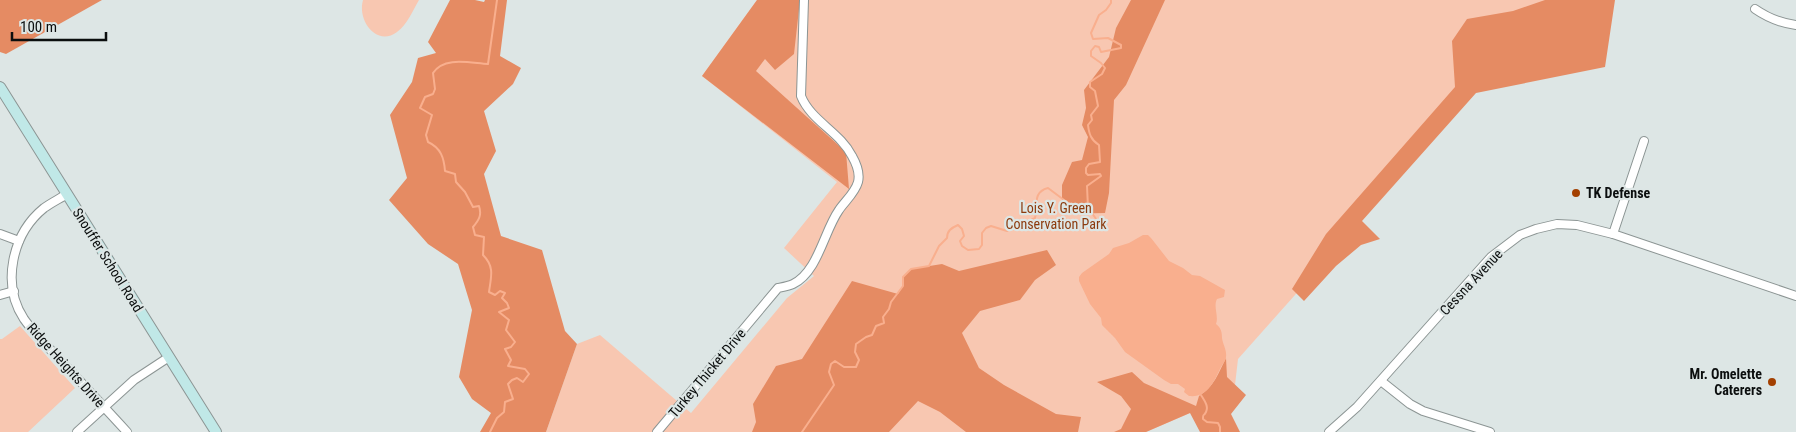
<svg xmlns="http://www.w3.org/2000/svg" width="1796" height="432" viewBox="0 0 1796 432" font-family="'Roboto Condensed',sans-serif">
<rect width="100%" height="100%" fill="#dde6e5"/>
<g fill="#f8c7b1">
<path d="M363,0H419C413,10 407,25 397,32C377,47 357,21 363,0Z"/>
<path d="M757,0H1611L1475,93L1238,359L1235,385L1226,377V373L1190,413L1146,432H546L577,344L600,335L691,413L787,298L814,276L784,248L837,182L702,76Z"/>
<path d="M20,326L75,388L28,432H0V339H2Z"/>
</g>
<g fill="#e58b63">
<path d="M0,0H102L6,54L0,52Z"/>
<path d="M450,0H475L484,2L485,0H507L500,56L521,68L513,84L484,111L496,151L484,174L501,236L542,250L565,331L577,344L546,432H480L491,413L472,399L459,377L472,310L458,264L428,244L389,200L407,178L390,115L412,82L418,58L436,53L428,42Z"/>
<path d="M757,0H800L794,54L775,70L765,59L756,71L846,152L849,189L702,76Z"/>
<path d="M1131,0H1165L1126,85L1114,100L1109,193L1105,213L1062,214V185L1072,162L1082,160L1088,137L1082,125L1086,108L1084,90L1109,57L1116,28Z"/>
<path d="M1545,0H1615L1605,67L1476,93L1362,221L1380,239L1361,245L1336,266L1304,301L1292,289L1326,234L1455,87L1452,41L1467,19L1513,11Z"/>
<path d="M1047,250L1056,265L1035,280L1020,300L980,311L962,333L979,368L1004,385L1056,414L1081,417L1078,432H966L940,412L918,401L889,432H752L756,422L753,404L776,366L802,359L852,281L898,294L903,286V277L911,269L942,264L959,271Z"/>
<path d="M1226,358L1227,377L1246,395L1231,414L1240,432H1200L1190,413L1146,432H1114L1121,429L1131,409L1121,396L1097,382L1132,372L1144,383L1196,406L1199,396C1214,387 1219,372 1226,358Z"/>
</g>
<path fill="#f9af8e" d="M1143,235H1148L1151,238L1169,261L1183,268L1192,275L1200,276L1225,290L1224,297L1217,299C1213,307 1219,316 1216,324C1221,328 1222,332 1222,338C1223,345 1227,350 1226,357C1226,360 1223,364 1221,367C1214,381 1208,398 1189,396L1184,392L1185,389L1178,384H1171L1164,380L1125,352L1115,338L1102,325L1101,318L1090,304L1079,281V277L1082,273L1109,254L1113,248L1129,243Z"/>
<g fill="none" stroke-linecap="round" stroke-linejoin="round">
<g stroke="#f9af8e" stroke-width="2">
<path d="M1089,209L1099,223"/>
<path d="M1201,395C1204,400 1209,406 1206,412C1203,418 1203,412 1203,419L1207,422L1218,423L1220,427V432"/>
<path d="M490,432L497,418L504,412L505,402L513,399L508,384L512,380L517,378L523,382L529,374L525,369L508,366L511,360L505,349L511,347L515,342L506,330L509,320L499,312L509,308L507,303L502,298L505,293L500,291L495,295L489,292C491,277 495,267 483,255L484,237L475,235L473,227C479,220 482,215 479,206L473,207L465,192L456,182L455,174L445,171C444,158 441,148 428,142L426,135L432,115L420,108L425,97L433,94L435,89L433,73C444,56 470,63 488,64L497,0"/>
<path d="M802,432L834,385L829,372L831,364L835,361L844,367H856L859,360L855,352L856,344L866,337L872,335L876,326L884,323L883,317L889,309L891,302L903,286V277L911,269L929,266L939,246L947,238C947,231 951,228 958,225L962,229L964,236L960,241L962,246L968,250L979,249L982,245V233L986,228L991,226L1007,231L1035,218C1038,206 1032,192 1048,188L1068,203L1083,210L1088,208L1087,186L1101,176L1100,174L1088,175L1086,173V168L1089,164L1100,162L1099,145C1091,140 1089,134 1088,125L1092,120L1091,115L1098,106L1095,91L1090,87V82L1102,74L1105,68L1101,63L1091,56V51L1095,46L1099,47L1101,52L1121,48V45L1108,38L1093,39L1091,33L1099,15L1106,10L1111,3V0"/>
</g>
<defs>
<g id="minor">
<path d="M1755,9C1768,18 1780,23 1796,25"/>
<path d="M67,194C59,199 51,203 44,208C12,234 1,284 24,319C36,336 53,352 67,367C87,389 107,410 127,432"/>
<path d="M0,234L19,241"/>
<path d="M1613,234L1644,141"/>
<path d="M0,295L14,291"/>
<path d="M1381,381L1410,404L1423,411L1490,432"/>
<path d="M77,432L134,380L169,357"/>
<path d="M657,432L778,288C783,287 789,286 793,284C818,272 824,231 839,210C845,201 855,193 858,182C860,174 856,163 852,156C840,132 811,121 801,96L804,0"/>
<path d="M1329,432L1357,407L1491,257L1520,235L1536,229L1557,224L1577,225L1613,234L1796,296"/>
</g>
<path id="secondary" d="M0,87L216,432"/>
</defs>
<use href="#minor" stroke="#8c9594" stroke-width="10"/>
<use href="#secondary" stroke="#8c9594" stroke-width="12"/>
<use href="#minor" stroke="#fff" stroke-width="8"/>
<use href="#secondary" stroke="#c0e8e7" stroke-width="10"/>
</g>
<g fill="#a34001" stroke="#dde6e5" stroke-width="2">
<circle cx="1576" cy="193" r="5"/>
<circle cx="1772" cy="382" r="5"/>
</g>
<g text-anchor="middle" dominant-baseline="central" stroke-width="4.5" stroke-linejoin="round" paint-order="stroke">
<g font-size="14" font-weight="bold" fill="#0b0e0e" stroke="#dde6e5" text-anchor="start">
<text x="1586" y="193">TK Defense</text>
<text x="1762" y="374" text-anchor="end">Mr. Omelette<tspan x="1762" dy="16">Caterers</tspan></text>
</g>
<g font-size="14" fill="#8c3b0e" stroke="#dde6e5">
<text x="1056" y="208">Lois Y. Green<tspan x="1056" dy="16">Conservation Park</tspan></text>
</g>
<g font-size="14" fill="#0b0e0e" stroke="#dde6e5">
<text transform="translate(108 260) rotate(58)">Snouffer School Road</text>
<text transform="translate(1471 282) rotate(-47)">Cessna Avenue</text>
<text transform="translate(66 365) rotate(48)">Ridge Heights Drive</text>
<text transform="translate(707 373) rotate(-50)">Turkey Thicket Drive</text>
</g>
</g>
<path d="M12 32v8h94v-8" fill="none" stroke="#0b0e0e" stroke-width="2.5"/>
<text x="20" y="32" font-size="15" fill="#0b0e0e" stroke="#dde6e5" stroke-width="4" paint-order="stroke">100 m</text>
</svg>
